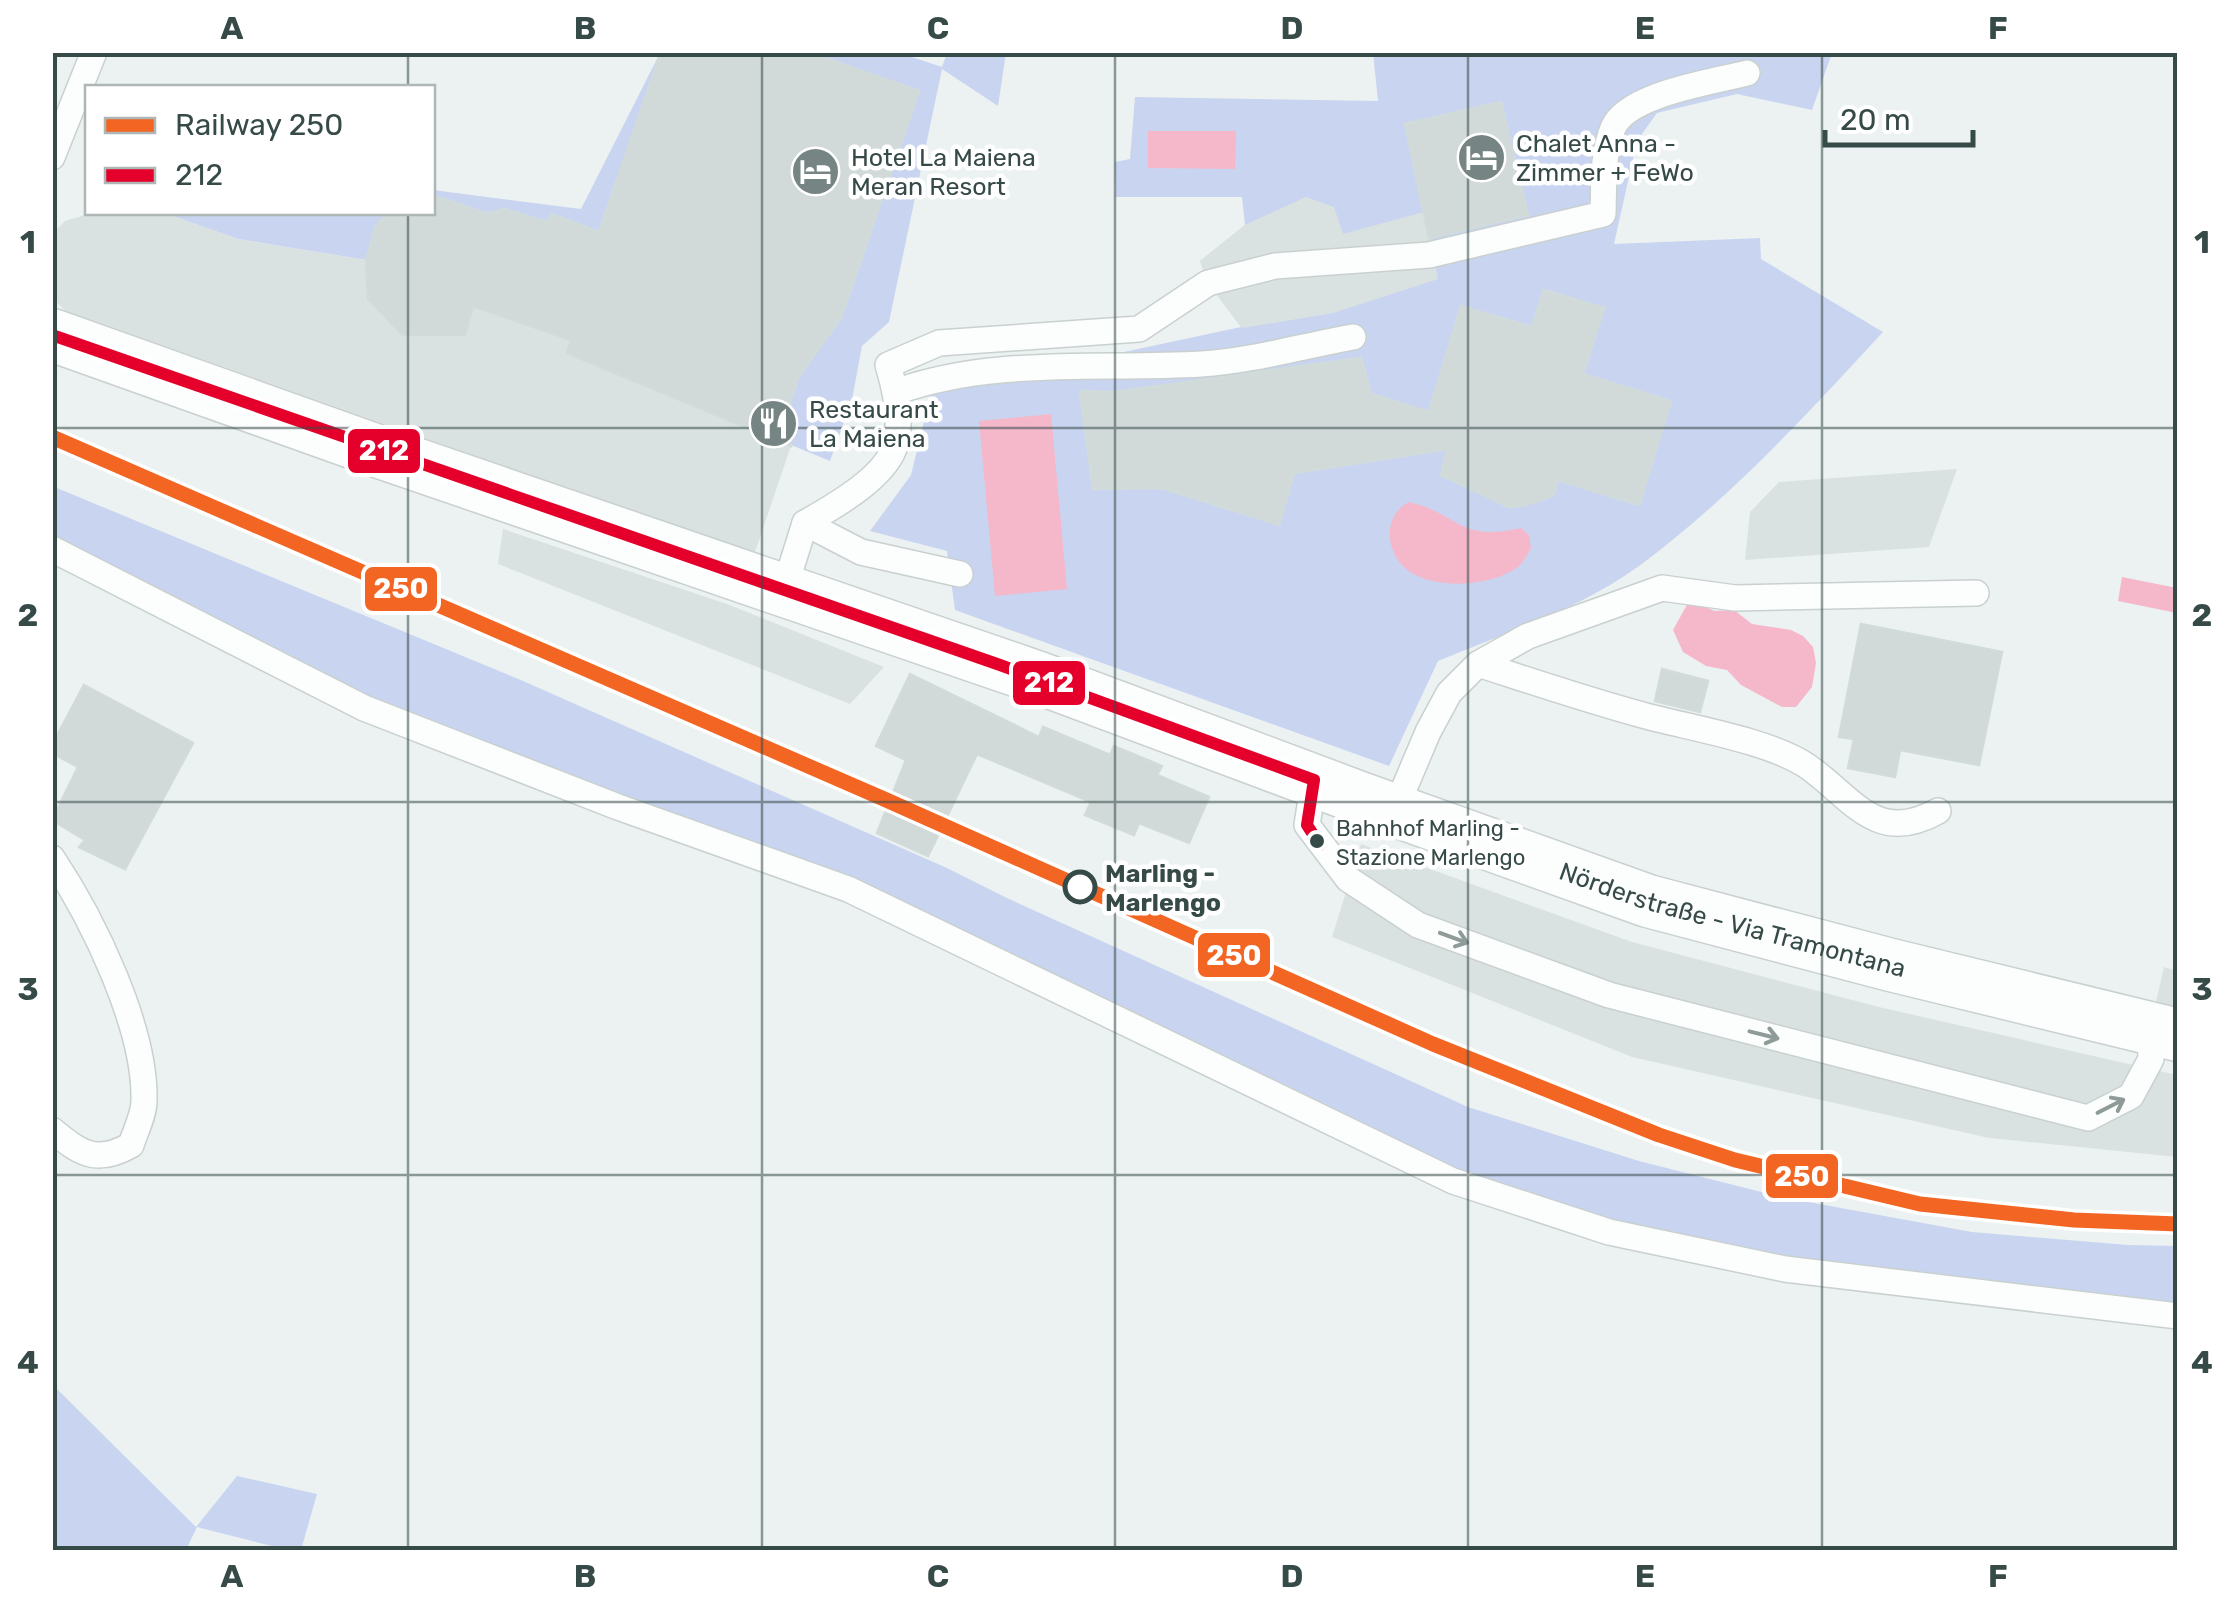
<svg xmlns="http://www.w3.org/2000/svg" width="2230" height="1603" viewBox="0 0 2230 1603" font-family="Rubik,sans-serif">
<rect width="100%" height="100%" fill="#ecf2f2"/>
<g fill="#c9d5f0">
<path d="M660,53H900L942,67L947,53H1006L998,106L942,69L889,322L862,346L852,400L830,461L567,353L474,306L466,330L455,335H403L368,299L366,260L238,239L164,213L432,212L433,190L581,209Z"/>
<path d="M1373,53H1832L1812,110L1737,94L1657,113L1637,141L1614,244L1760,238L1761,259L1883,332C1807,414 1730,499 1639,566C1580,609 1505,633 1438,661L1389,766L955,610L947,551L870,531L911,475L931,393L1241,327L1208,283L1200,261L1245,225L1242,197H1116L1115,162L1130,159L1135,97L1378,101Z"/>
<path d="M52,486L523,681L947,868L1009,899L1468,1107L1639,1161L1781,1197L1972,1232L2128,1245L2177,1246V1316L1785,1269L1453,1181L848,889L364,708L53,549Z"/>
<path d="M52,1384L196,1527L237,1476L317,1494L301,1550H287L197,1527L186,1550H53Z"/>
</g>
<g fill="#dae2e1">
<path d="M1306,197L1334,207L1343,234L1424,212L1438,279L1333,313L1242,328L1208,283L1200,261L1245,225Z"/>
<path d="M92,213H164L238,239L366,260L368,299L403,335H456L466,330L473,306L571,340L568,353L791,446L754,555L66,311L53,299V233L65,221Z"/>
<path d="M1957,469L1929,547L1745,560L1750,512L1779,482Z"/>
<path d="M503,529L727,604L884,667L850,704L498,564Z"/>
<path d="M1361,844L1632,942L1879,1007L2177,1075V1157L1989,1138L1632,1057L1332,937Z"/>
<path d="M2164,967L2177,971V1035L2150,1028Z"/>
</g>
<g fill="#f4b8ca">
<path d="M1148,131H1236L1235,169L1148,168Z"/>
<path d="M1051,414L1067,589L995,596L979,421Z"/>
<path d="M1409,502C1462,515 1457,542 1521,528L1529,535L1531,548C1528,554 1523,563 1518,567C1491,587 1431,591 1405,568C1385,550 1383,515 1409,502Z"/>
<path d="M2122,577L2177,588V613L2118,601Z"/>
<path d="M1689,601L1715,611L1734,610L1752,624L1791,630L1803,636L1813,647L1816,663L1812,687L1796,707H1782L1741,685L1727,670L1706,666L1683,652L1673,630Z"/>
</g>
<g fill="#d1d9d9" stroke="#d1dbda" stroke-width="2.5">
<path d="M661,52H808L919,91L841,318L799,376L789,405L791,446L567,353L571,340L473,306L465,335H403L368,299L366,260L376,226L389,212H432V195L488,214L504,209L547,222L552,214L599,232Z"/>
<path d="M1501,102L1528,215L1429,238L1405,124Z"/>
<path d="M1544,290L1604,308L1583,374L1671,401L1639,505L1558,480L1553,496L1523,506L1509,507L1441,475L1448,449L1294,473L1279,525L1162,488L1093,489L1080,391L1115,392L1361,358L1371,394L1429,412L1461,306L1532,327Z"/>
<path d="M1861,624L2002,652L1979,765L1900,750L1895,777L1848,768L1854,739L1839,737Z"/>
<path d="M1662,669L1708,681L1700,712L1655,701Z"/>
<path d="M910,674L1039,737L1043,727L1110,755L1114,746L1162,766L1157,775L1209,797L1189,843L1139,823L1134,835L1085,815L1091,802L977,754L928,856L877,833L906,760L876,746Z"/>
<path d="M84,685L193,743L125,869L79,847L85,840L52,820L78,767L52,753V745Z"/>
</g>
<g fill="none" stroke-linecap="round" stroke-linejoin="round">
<defs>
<g id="service">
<path d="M52,157L94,52"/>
<path d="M896,392C991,357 1101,370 1201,364C1251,361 1303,346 1353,337"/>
<path d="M805,523L861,552L960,574"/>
<path d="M52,549L364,708L618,807L848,889L1453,1181L1609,1232L1785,1269L2178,1316"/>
<path d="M784,590L805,523C833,507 889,476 896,442C902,417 895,388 888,365L939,343L1139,329L1208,283L1275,266L1429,255L1603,214C1604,187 1602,154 1613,128C1627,94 1713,82 1747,73"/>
<path d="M1478,664C1534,682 1590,701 1646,716C1691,728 1770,741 1807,766C1853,798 1876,846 1938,811"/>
<path d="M1314,780L1307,825L1348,879L1418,925L1609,995L2088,1118L2131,1096L2151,1059L2150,1028"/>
<path d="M1395,810L1428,732L1449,693L1478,664L1528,636L1662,588L1735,598L1976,593"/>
<path d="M52,858C93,919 146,1028 144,1101C144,1115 135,1132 131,1145C96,1165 80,1153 52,1130"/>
</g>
<g id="minor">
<path id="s1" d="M52,335L383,453L1039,678L1360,798L1648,901L1891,965L2178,1035"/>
</g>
</defs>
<use href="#service" stroke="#c9d0d0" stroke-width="28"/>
<use href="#minor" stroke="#c9d0d0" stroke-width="55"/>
<use href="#service" stroke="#fcfdfd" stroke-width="25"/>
<use href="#minor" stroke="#fcfdfd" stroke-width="52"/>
<defs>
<path id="bus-1" d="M52,335L1000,665L1314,780L1307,825L1320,845"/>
</defs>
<use href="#bus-1" stroke="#fff" stroke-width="20"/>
<use href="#bus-1" stroke="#e4002b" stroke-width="12"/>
<defs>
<path id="rail-1" d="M52,437L884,799L1433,1044L1659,1135L1735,1160L1920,1204L2074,1220L2178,1224"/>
</defs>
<use href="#rail-1" stroke="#fff" stroke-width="22"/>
<use href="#rail-1" stroke="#f26522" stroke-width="15"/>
</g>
<defs><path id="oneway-shaft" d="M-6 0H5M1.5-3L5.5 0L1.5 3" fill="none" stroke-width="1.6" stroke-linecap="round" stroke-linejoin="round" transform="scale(2.5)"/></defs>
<g stroke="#8f9b99">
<use href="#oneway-shaft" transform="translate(1454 938) rotate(20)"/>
<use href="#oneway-shaft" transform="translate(1764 1035) rotate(14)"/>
<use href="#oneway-shaft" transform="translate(2111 1106) rotate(-27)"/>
</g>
<path fill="none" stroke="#364a48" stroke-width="2.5" stroke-opacity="0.55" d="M408,52V88M762,52V1550M1115,52V1550M1468,52V1550M1822,52V1550M408,212V1550M52,428H2178M52,802H2178M52,1175H2178"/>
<defs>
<symbol id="hotel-disc" viewBox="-11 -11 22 22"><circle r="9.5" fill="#768584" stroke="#fff"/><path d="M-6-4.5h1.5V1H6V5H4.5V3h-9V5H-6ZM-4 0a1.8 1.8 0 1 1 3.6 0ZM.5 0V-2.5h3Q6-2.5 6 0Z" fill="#fff"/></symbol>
<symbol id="restaurant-disc" viewBox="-11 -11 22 22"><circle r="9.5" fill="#768584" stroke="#fff"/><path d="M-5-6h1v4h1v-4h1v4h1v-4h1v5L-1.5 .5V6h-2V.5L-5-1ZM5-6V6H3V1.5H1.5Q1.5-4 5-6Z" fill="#fff"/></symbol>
</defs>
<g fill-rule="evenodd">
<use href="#hotel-disc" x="1454" y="130" width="55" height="55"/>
<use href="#hotel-disc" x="788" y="144" width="55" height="55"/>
<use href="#restaurant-disc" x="746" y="396" width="55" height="55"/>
</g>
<circle fill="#364a48" stroke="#fff" stroke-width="4" cx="1317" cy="841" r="9"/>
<circle fill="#fff" stroke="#364a48" stroke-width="5" cx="1080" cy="887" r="15"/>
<g text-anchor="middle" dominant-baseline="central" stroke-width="9" stroke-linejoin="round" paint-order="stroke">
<g font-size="22" fill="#364a48" stroke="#fff" text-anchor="start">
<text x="1336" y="828">Bahnhof Marling -<tspan x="1336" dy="29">Stazione Marlengo</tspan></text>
</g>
<g font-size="25" fill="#364a48" stroke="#fff" text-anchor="start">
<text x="1516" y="143">Chalet Anna -<tspan x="1516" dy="29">Zimmer + FeWo</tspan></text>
<text x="851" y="157">Hotel La Maiena<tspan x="851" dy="29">Meran Resort</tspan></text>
<text x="809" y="409">Restaurant<tspan x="809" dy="29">La Maiena</tspan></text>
</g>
<g font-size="25" font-weight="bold" fill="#364a48" stroke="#fff" text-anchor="start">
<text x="1105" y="873">Marling -<tspan x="1105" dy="29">Marlengo</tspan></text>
</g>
<g font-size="25" fill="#364a48" stroke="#fff">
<text stroke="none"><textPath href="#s1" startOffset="1780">Nörderstraße - Via Tramontana</textPath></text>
</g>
</g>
<g stroke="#fff" stroke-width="4">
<rect x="346" y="427" width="76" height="48" rx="10" fill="#e4002b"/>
<rect x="363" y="565" width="76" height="48" rx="10" fill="#f26522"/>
<rect x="1011" y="659" width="76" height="48" rx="10" fill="#e4002b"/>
<rect x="1196" y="931" width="76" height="48" rx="10" fill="#f26522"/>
<rect x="1764" y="1152" width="76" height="48" rx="10" fill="#f26522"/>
</g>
<g font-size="28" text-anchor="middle" font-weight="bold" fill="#fff">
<text x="384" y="460">212</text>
<text x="401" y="598">250</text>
<text x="1049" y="692">212</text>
<text x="1234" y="965">250</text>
<text x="1802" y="1186">250</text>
</g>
<rect width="2230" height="1603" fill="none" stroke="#ffffff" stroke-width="110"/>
<rect x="85" y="85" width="350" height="130" fill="#ffffff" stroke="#afb7b6" stroke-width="2.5"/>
<rect x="105" y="118" width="50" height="15" fill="#f26522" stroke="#afb7b6" stroke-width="2.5"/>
<text x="175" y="135" font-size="30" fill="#364a48">Railway 250</text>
<rect x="105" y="168" width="50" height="15" fill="#e4002b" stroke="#afb7b6" stroke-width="2.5"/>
<text x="175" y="185" font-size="30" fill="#364a48">212</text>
<path d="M1825 130v15h148v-15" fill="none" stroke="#364a48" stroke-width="5"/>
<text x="1840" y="130" font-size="30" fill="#364a48" stroke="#ffffff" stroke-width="8" paint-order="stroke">20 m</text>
<rect x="55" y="55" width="2120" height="1493" fill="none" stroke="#364a48" stroke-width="4"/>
<g font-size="32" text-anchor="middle" font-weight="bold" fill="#364a48">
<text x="232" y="39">A</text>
<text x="585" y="39">B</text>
<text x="938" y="39">C</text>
<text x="1292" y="39">D</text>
<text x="1645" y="39">E</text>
<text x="1998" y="39">F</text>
<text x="28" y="253">1</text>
<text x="2202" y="253">1</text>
<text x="28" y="626">2</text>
<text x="2202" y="626">2</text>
<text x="28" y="1000">3</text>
<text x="2202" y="1000">3</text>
<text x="28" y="1373">4</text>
<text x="2202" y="1373">4</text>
<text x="232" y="1587">A</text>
<text x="585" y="1587">B</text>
<text x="938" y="1587">C</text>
<text x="1292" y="1587">D</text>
<text x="1645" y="1587">E</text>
<text x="1998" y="1587">F</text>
</g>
</svg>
